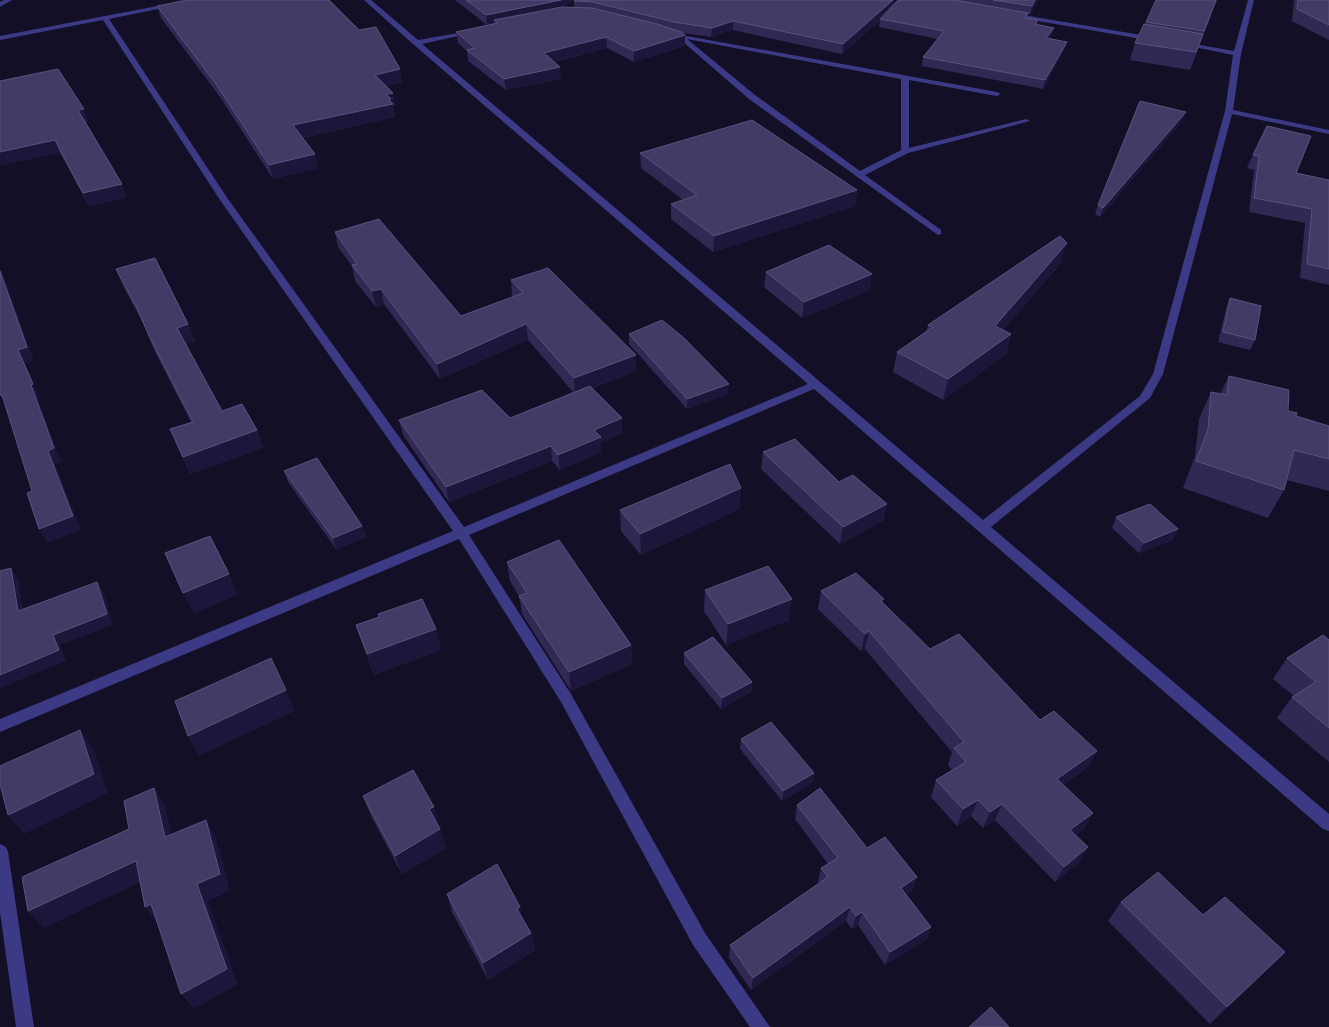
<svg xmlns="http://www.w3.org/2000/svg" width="1329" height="1027" viewBox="0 0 1329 1027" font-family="Quicksand,sans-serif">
<rect width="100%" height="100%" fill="#130f26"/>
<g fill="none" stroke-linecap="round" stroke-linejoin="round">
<g fill="#3d3a85" fill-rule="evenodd">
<path d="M4,0H12L0,7V2Z"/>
<path d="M189,0H202L109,19L228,199L464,527L808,384L413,44L364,0H371L418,40L476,30V32L422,44L983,520L1140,396L1153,374L1225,111L1233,55L1180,44L1183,42L1234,51L1248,0H1254L1241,54L1233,110L1329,130V134L1232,114L1163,374L1150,398L991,527L1329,814V831L1323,829L814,389L469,535L571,694L705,933L770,1027H750L693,945L561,702L459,539L0,732V719L453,531L220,200L103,20L0,40V36Z"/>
<path d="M1023,15L1153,37L1156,39L1153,41L1021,18L1020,17Z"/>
<path d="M670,33L997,92L1001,94L997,96L909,80V148L1026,119L1030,121L908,153L865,175L941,230V234L938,235L749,99L682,41L668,36V34ZM687,39L901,79V150L860,171L755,95Z"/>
<path d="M0,844L6,847L8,852L34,1027H16L0,912Z"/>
</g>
</g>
<g fill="#312854">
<path d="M455,0H574L564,7H574V1L575,0H894L893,5L898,0H1038L1030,15L1028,14L1027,18L1038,20L1037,25L1051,36L1050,39L1067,42L1064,50L1043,89L922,66L923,57L938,39L879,27L880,20L842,54L733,30L711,37L683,33L685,35V46L634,62L607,48L554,62L561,79L506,90L468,61L467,51L458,43L456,32L495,24L494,23L487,25Z"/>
<path d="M1156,0H1217L1190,70L1130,60L1135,43L1145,24Z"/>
<path d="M1294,0H1329V40L1292,21Z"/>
<path d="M157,6L402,82L386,86L393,93L395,106H393L395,117L302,138L318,168L273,179L220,97L161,18Z"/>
<path d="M0,81L88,122H85L127,197L89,206L60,153Z"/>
<path d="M1182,121L1100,217L1095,214L1098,205Z"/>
<path d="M1267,126L1296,173L1329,180V285L1300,278L1305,223L1249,212L1254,170L1247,168L1253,155Z"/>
<path d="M640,153L857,190L855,206L713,252L671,219V204L683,200L641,168Z"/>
<path d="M335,232L461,316L514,297L512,295L511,280L636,355V371L592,388L622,433L601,442V452L560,470L552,461L449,502L403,435L399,420L510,418L574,393L528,340L440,379L384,304L376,307L355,281L352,266L338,247Z"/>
<path d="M1061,263L1003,330L1011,334L1006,354L943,400L893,372L897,352L926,332L928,325Z"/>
<path d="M116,269L188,324L195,341L186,344L222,411L257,430L263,448L190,474L170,429L191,422L156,354L144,325L123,286Z"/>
<path d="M766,272L870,290L802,318L764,287Z"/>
<path d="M1230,298L1255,340L1250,350L1218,342L1226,309Z"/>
<path d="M629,334L728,394L687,409L629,344Z"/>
<path d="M1229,376L1296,416L1329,426V491L1286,480L1284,490L1268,518L1183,488L1195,456L1199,419L1211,392L1220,394Z"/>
<path d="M763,452L839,482L887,504L883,521L840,544L761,469Z"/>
<path d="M284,471L362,526L366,537L336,549L288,482Z"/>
<path d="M740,509L641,555L621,531L620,510Z"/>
<path d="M1116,517L1173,540L1139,553L1112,528Z"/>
<path d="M507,562L631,645L632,664L571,691L522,614L519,596L510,581Z"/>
<path d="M705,590L789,620L726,645L704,611Z"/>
<path d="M821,591L883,603L930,649L1040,720L1097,751L1088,767L1063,785L1093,813L1084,829L1076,835L1079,863L1055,882L995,820L983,828L971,816L957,826L931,797L936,780L952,770L948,765L952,752L865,649L861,651L818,609Z"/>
<path d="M356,625L436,629L441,650L374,675Z"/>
<path d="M1329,640V762L1277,718L1292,697L1294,696L1273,679L1287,658Z"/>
<path d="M684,653L752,682L751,692L721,709L684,664Z"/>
<path d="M741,739L814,773L812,783L782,801L740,749Z"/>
<path d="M363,796L439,826L446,848L402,874L371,816Z"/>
<path d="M797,805L867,848L917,877L912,891L906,895L931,927L926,940L885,965L858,925L852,929L846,921L751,990L729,958L730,945L819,883L818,882L821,868L828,864L795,819Z"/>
<path d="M447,894L522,919L531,933L535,950L488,980L452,912Z"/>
<path d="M1121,902L1203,915L1285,952L1210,1024L1108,921Z"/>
</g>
<g fill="#1d163a">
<path d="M561,0H574L560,10L494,20V23L487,25L486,15Z"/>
<path d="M893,0H894L893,9L880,19V20L842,54L843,44Z"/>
<path d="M1035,0H1038L1030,15L1032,6Z"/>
<path d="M733,21V30L711,37L712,28Z"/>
<path d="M1054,28L1051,36L1044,47L1046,38Z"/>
<path d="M685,35V46L634,62V51Z"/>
<path d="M606,37L607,48L545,64L544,53Z"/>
<path d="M1067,42L1064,50L1043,89L1045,80Z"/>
<path d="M560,67L561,79L506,90L504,79Z"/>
<path d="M400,69L402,82L377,88L375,75Z"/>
<path d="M393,93L395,106H393L395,117L297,139L293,125Z"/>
<path d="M84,109L88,122L83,123L78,110Z"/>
<path d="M1186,112L1182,121L1100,217L1103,208Z"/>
<path d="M55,140L60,153L0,166V152Z"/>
<path d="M315,154L318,168L273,179L269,165Z"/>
<path d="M122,184L127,197L89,206L83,193Z"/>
<path d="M857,190L855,206L713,252L714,236Z"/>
<path d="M1067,243L1061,263L990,346L995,326Z"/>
<path d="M0,266L34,361L25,364L40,398L38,399L61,462L55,464L81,530L47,543L39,529L48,451L18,350L0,271Z"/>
<path d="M872,274L870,290L802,318L804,302Z"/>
<path d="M381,289L384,304L376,307L372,291Z"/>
<path d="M188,324L195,341L184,345L177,328Z"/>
<path d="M526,324L528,340L440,379L437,364Z"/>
<path d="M1011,334L1006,354L943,400L948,379Z"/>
<path d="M636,355V371L575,394L574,378Z"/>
<path d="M729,384L728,394L687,409V399Z"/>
<path d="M622,418V433L601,442V452L560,470L558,455L594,430Z"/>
<path d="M257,430L263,448L190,474L183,457Z"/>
<path d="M551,446L552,461L449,502L446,487Z"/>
<path d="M741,488L740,509L641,555L640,534Z"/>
<path d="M887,504L883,521L840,544L843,527Z"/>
<path d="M362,526L366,537L336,549L333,538Z"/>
<path d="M1178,529L1173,540L1139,553L1144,543Z"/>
<path d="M11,568L18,579L25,622L18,611Z"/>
<path d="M229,574L238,595L194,614L183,593Z"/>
<path d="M97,582L104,593L113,625L60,645L66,661L1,688L0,687V675L53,635Z"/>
<path d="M792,599L789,620L726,645L728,624Z"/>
<path d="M436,629L441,650L374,675L367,654Z"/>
<path d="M869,631L865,649L861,651L865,634Z"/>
<path d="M631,645L632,664L571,691L569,672Z"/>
<path d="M752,682L751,692L721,709L722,698Z"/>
<path d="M286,690L295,711L199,756L188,736Z"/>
<path d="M80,730L94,750L108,793L24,834L8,815Z"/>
<path d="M1097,751L1088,767L1049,795L1057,779Z"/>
<path d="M814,773L812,783L782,801L783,791Z"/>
<path d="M154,788L165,806L177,854L165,837Z"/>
<path d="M978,800L971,816L957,826L963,809Z"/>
<path d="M1002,804L995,820L983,828L990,812Z"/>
<path d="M434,807L439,826L435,829L429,809Z"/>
<path d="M1093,813L1084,829L1062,846L1070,830Z"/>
<path d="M206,820L216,838L230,891L208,901L238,984L194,1009L181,994Z"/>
<path d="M440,829L446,848L402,874L395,856Z"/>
<path d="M1088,847L1079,863L1055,882L1064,867Z"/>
<path d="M136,861L149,878L44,928L28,911Z"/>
<path d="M917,877L912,891L896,901L901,888Z"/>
<path d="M151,904L158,923L145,907Z"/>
<path d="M520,907L524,925L517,909Z"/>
<path d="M850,907L846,921L751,990L753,978Z"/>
<path d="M862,912L858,925L852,929L856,916Z"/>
<path d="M931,927L926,940L885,965L890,952Z"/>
<path d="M531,933L535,950L488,980L483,963Z"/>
<path d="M1285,952L1268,969L1210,1024L1227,1007Z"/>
</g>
<g fill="#433a66" stroke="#5a527e">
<path d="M187,0H329L359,30L376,27L400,69L375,75L393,93L386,94L391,99L389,100L393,104L293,125L315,154L269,165L216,84L157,6Z"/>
<path d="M466,0H561L486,15Z"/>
<path d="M575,0H893L843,44L733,21L712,28L674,22L593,2L574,1Z"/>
<path d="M898,0H955L1028,13L1025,18L1038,20L1035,24L1054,28L1046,38L1067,42L1045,80L923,57L944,31L880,19Z"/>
<path d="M993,0H1035L1032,6Z"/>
<path d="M1156,0H1216L1204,31L1146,22Z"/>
<path d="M1298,0H1329V25L1297,9Z"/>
<path d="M562,7L592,8L657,24L681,32L685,35L634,51L606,37L544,53L560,67L504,79L467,50L475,48L456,32L498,23L494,20Z"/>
<path d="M1144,24L1203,34L1196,52L1135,43Z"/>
<path d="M58,69L84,109L78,110L122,184L83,193L55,140L0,152V81Z"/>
<path d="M1140,101L1186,112L1103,208L1098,205Z"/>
<path d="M752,120L857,190L714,236L671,204L697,195L640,153Z"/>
<path d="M1267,126L1311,136L1296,173L1329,180V269L1307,264L1312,209L1254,198L1259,156L1253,155Z"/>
<path d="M379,219L461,316L523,293L511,280L548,268L636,355L574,378L526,324L437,364L381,289L372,291L352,265L357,264L335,232Z"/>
<path d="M1060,236L1067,243L995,326L1011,334L948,379L897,352L933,327L928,325Z"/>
<path d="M829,245L872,274L804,302L766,272Z"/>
<path d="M155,258L188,324L177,328L222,411L242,404L257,430L183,457L170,429L193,422L149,336L138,310L116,269Z"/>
<path d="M0,271L27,347L18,350L33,384L31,385L54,448L48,451L73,516L39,529L27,493L32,491L2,395H0Z"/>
<path d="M1230,298L1261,306L1255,340L1223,332Z"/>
<path d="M662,320L684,338L729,384L687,399L629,334Z"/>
<path d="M1229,376L1289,390L1288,411L1297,413L1296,416L1329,426V459L1294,450L1284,490L1196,461L1208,429L1211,392L1227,395Z"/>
<path d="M590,386L622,418L594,430L601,437L558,455L551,446L446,487L399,420L482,390L510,418Z"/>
<path d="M795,439L839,482L853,475L887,504L843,527L763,452Z"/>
<path d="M317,458L362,526L333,538L284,471Z"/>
<path d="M730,464L741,488L640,534L620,510Z"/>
<path d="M1150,504L1178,529L1144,543L1116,517Z"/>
<path d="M210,536L229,574L183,593L165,553Z"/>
<path d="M559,540L631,645L569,672L519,596L527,593L507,562Z"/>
<path d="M768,566L792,599L728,624L705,590Z"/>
<path d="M11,568L18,611L97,582L107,614L53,635L59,650L0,675V571Z"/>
<path d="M856,573L884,599L881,601L930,649L959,634L1040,720L1054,711L1097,751L1057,779L1093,813L1070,830L1088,847L1064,867L1002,804L990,812L978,800L963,809L936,780L966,762L954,748L964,742L869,631L865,634L821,591Z"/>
<path d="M422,599L436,629L367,654L356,625L379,617L378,614Z"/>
<path d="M1323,635L1329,640V728L1292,697L1316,682L1287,658Z"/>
<path d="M713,637L752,682L722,698L684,653Z"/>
<path d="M271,658L286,690L188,736L175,701Z"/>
<path d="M771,722L814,773L783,791L741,739Z"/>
<path d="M80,730L94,774L8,815L0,784V766Z"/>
<path d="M413,770L434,807L429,809L440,829L395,856L363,796Z"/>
<path d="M154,788L165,837L206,820L220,874L197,884L227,969L181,994L151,904L145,907L136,861L28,911L22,877L129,829L124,801Z"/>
<path d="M820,788L867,848L885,837L917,877L901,888L931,927L890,952L862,912L856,916L850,907L753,978L730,945L828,877L821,868L838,858L797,805Z"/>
<path d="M497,864L520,907L517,909L531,933L483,963L447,894Z"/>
<path d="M1158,872L1203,915L1225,897L1285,952L1227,1007L1121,902Z"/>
<path d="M991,1007L1009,1027H969Z"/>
</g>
</svg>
